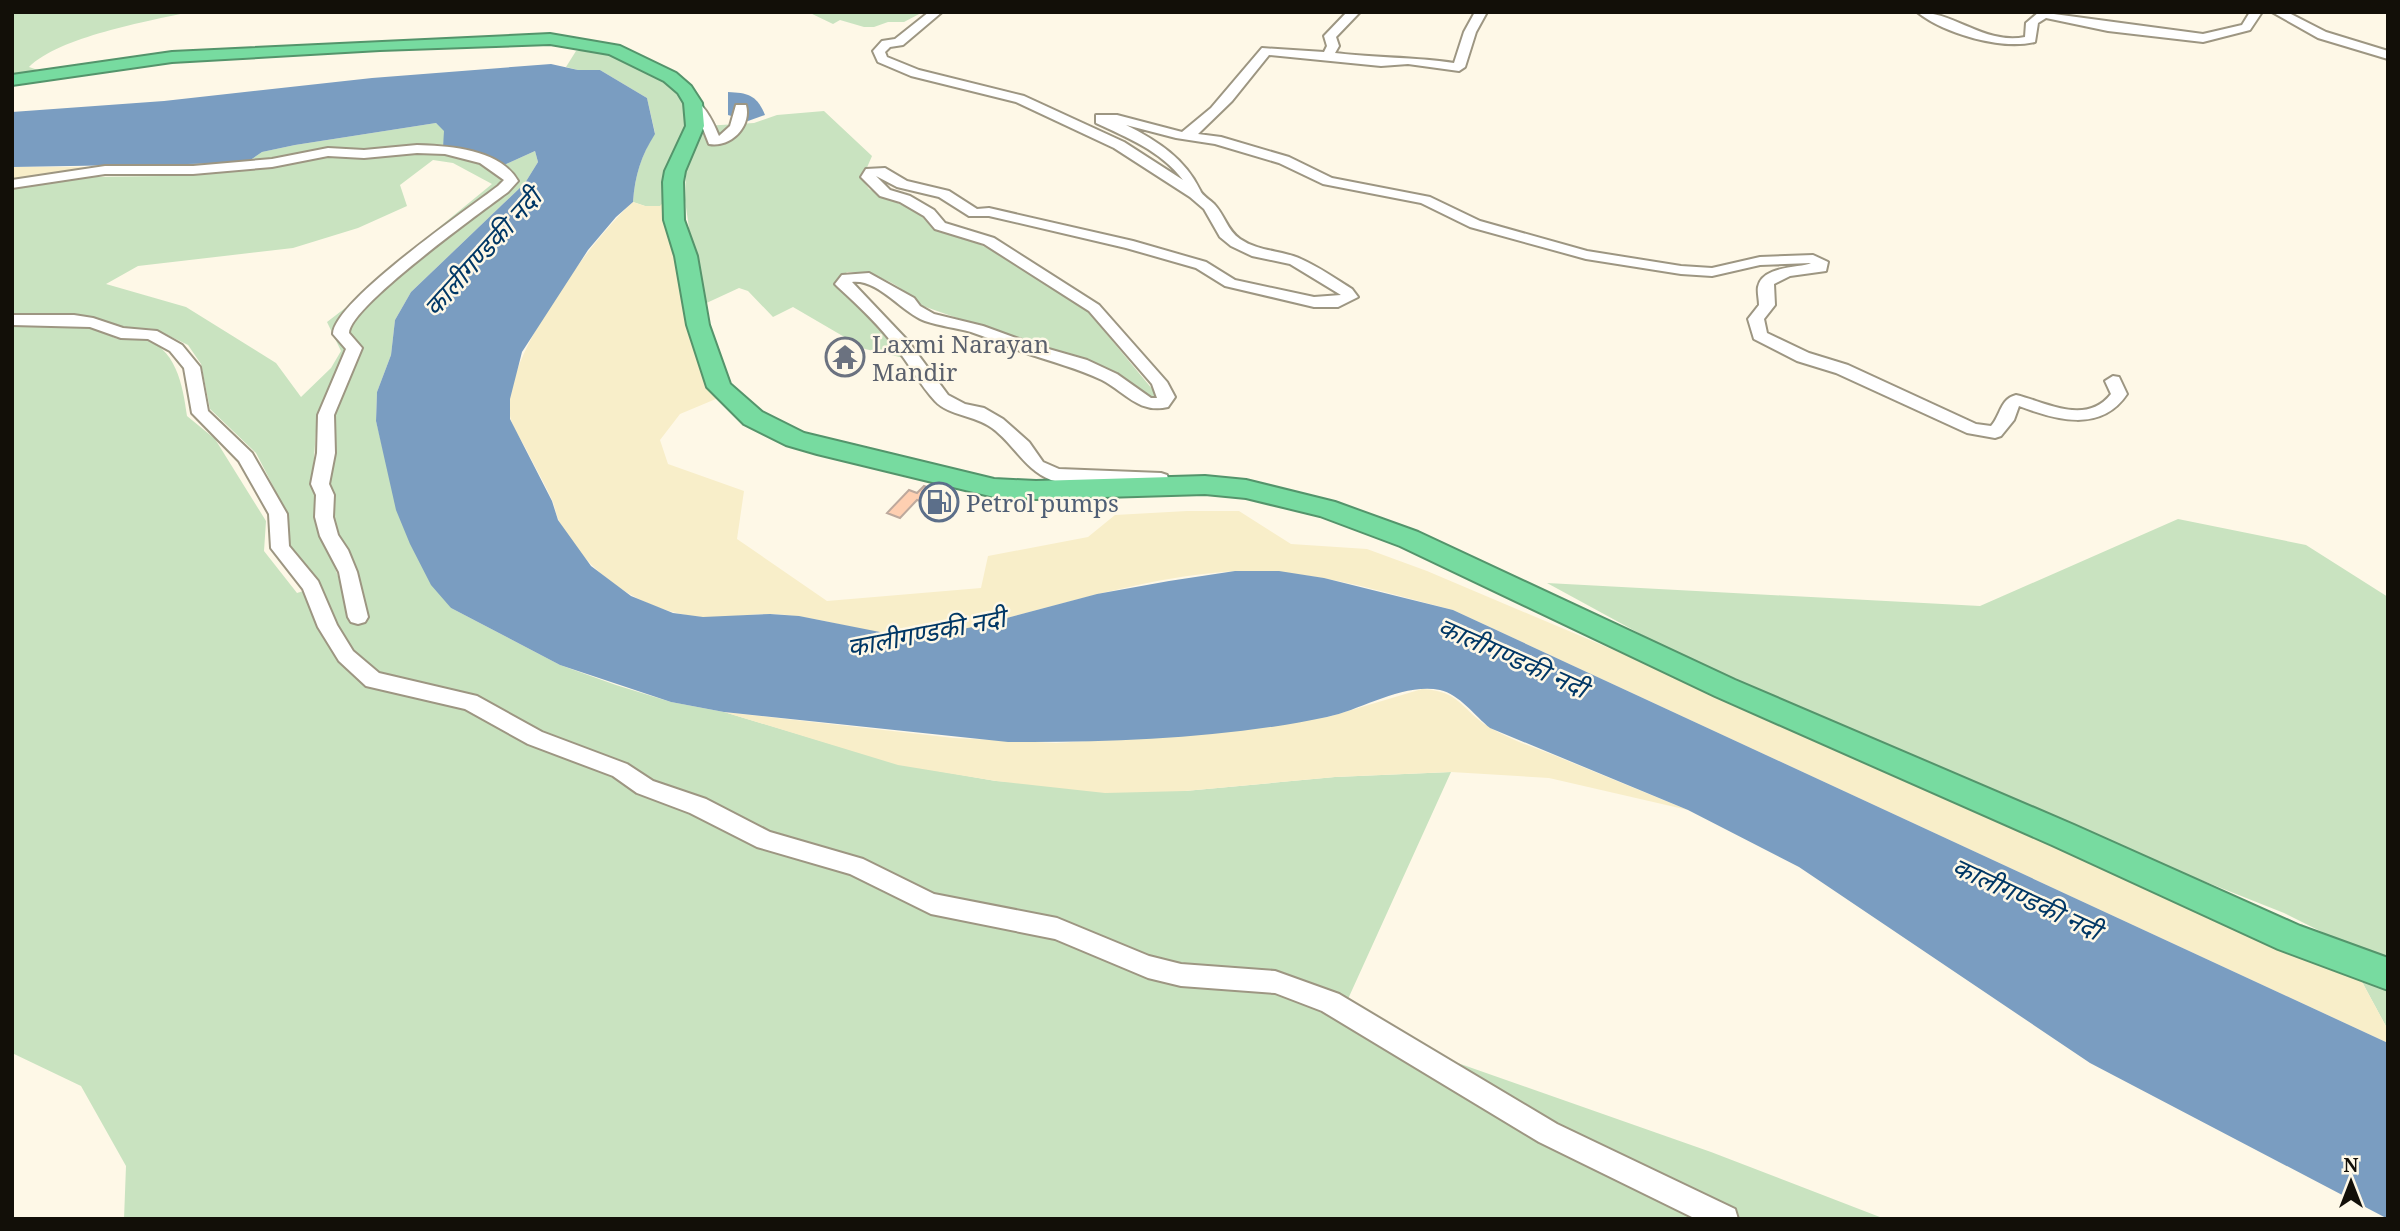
<svg xmlns="http://www.w3.org/2000/svg" width="2400" height="1231" viewBox="0 0 2400 1231" font-family="'Noto Serif','Noto Sans Devanagari',serif">
<rect width="100%" height="100%" fill="#fef8e7"/>
<g fill="#c9e3c0" fill-rule="evenodd">
<path d="M12,12H190C148,21 59,37 29,67L44,72L12,77Z"/>
<path d="M808,12H923L904,22H888L874,27H864L840,20L833,24Z"/>
<path d="M601,50L652,73L685,100L688,121L664,170L666,199L661,206H645L633,202C635,175 641,156 655,133L647,98L600,70H578L566,67L576,51Z"/>
<path d="M824,111L872,156L862,179L869,189L920,214L933,229L977,243L999,254L1085,308L1158,396L1153,399L1049,350L920,305C898,283 879,273 847,272L836,282L904,358L865,349L793,307L773,317L748,291L739,288L700,306L685,200L686,171L704,126L754,123L777,115Z"/>
<path d="M436,123L445,131L443,147L246,163L262,152L295,145Z"/>
<path d="M535,151L538,162L525,183L411,292L395,320L391,355L377,392L376,421L387,465L451,608L560,665L616,685L671,702L724,712L898,764L996,781L1185,791L1335,777L1451,772L1338,1021L1711,1152L1885,1219H124L126,1166L81,1086L12,1053V325C41,325 71,323 99,331C105,332 112,338 119,339C125,341 133,337 140,338C176,345 183,386 187,416L215,439L266,521L264,551L297,593L316,587L286,548L287,513L256,453L210,409L201,364L188,345L155,329L123,328L94,318L12,316V187L90,177L162,176L224,168H269L306,158L434,152L481,163L501,176L503,184L338,325L350,349L317,417L313,472L317,519L339,579L355,573L337,533L327,474L330,418L354,364L344,329L389,283L513,182L502,166ZM433,160L453,163L492,184L420,243L401,265L327,322L341,351L331,368L301,397L276,363L186,307L106,284L138,266L293,248L358,228L407,206L400,185Z"/>
<path d="M2178,519L2306,545L2388,597V960L2364,953L2284,913L2085,834L1690,661L1547,583L1980,606Z"/>
<path d="M2361,980L2388,990V1030Z"/>
</g>
<g fill="#f8eec9">
<path d="M12,167H94L12,182Z"/>
<path d="M666,199L671,247L723,396L680,414L660,440L668,464L744,491L737,539L827,601L981,588L988,556L1088,537L1115,515L1187,511H1239L1291,544L1367,549L1427,571L1805,731L2361,980L2388,1030V1043L1453,610C1382,592 1312,569 1239,571C1169,574 1093,595 1026,613C994,621 962,633 929,635C877,639 825,616 773,614C749,613 724,619 701,617C642,612 586,573 559,521C556,515 555,508 553,502C546,486 537,471 529,455C524,444 515,432 511,420C495,367 594,236 633,202L645,206H660Z"/>
<path d="M1422,689C1461,691 1460,709 1489,727C1512,741 1539,749 1563,759C1605,776 1646,793 1688,810L1549,778L1451,772L1335,777L1185,791L1105,793L996,781L898,765L724,712L954,738L1056,743L1217,733L1328,717Z"/>
</g>
<g fill="#7a9dc1">
<path d="M551,64L578,70H600L647,98L655,134C641,156 635,175 633,202L616,217L588,250L522,352L510,399V419L552,501L558,520L591,566L631,596L673,613L703,617L770,614L799,616L885,633L928,635L973,627L1097,594L1169,581L1235,571H1279L1324,578L1453,610L2388,1043V1219L2090,1063L1799,867L1688,810L1490,728C1475,716 1459,694 1440,690C1402,683 1362,710 1327,717C1229,738 1108,743 1008,742L724,712L671,702L560,665L451,608L431,585L410,544L396,510L376,421L377,392L391,355L395,320L411,292L525,183L538,162L535,151L502,166L443,147L444,131L436,123L295,145L262,152L246,163L12,167V112L164,101L372,78Z"/>
<path d="M728,92C748,93 757,95 765,115L748,121L728,115Z"/>
</g>
<g fill="#fecfb1" stroke="#bda99d" stroke-width="2">
<path d="M843,348L860,354L847,366L829,360Z"/>
<path d="M924,486L953,497L944,508L917,500L900,518L887,513L909,490L917,493Z"/>
</g>
<g fill="none" stroke-linecap="round" stroke-linejoin="round">
<defs>
<g id="minor">
<path d="M929,12H942L903,45L890,47L885,52L887,57L919,70L1024,96L1124,142L1183,180C1161,151 1128,138 1096,123V115H1117L1182,132L1211,108L1262,48L1324,52L1327,46L1324,36L1347,12H1360L1336,37L1339,46L1335,53C1375,58 1414,57 1454,63L1464,32L1475,12H1487L1476,32L1465,67L1459,71L1408,64L1381,66L1269,55L1232,101L1198,134L1221,137L1289,157L1332,178L1430,197L1480,221L1587,251L1681,266L1712,268L1760,257L1813,255L1828,262L1826,271L1790,276L1774,284L1775,305L1764,319L1767,333L1809,353L1848,365L1976,424L1991,426C2001,415 2000,399 2016,395C2046,402 2086,426 2111,394L2105,381L2113,376L2119,377L2127,394C2101,433 2056,420 2019,406L2014,420L2001,436L1995,438L1967,433L1836,373L1797,361L1754,339L1748,319L1759,305C1759,299 1757,292 1758,287C1762,265 1802,268 1811,263L1760,265L1712,276L1681,274L1586,259L1470,227L1421,203L1323,184L1279,163L1215,144L1176,138L1126,125C1158,141 1185,159 1200,190C1202,196 1211,200 1215,205C1225,216 1227,230 1240,239C1259,252 1282,250 1301,259C1319,267 1336,279 1352,289L1358,297L1338,307H1314L1225,286L1196,268L1126,248L989,216H969L939,197L897,187L876,176L890,190L910,196L934,210L945,223L994,238L1099,305L1167,382L1175,397L1168,407C1139,414 1125,392 1102,380C1077,368 1052,362 1026,353C1008,347 990,338 971,332C956,328 940,326 925,321C902,313 879,279 852,282L908,341L948,395L965,404L984,408L1003,419L1029,442L1043,462L1059,469L1161,473L1167,475L1170,485L1161,491L1155,489L1152,485C1129,484 1070,486 1051,480C1025,470 1014,444 992,428C975,415 949,416 935,401C920,385 910,365 897,349C880,326 859,306 838,287L835,284L842,275L869,273L914,298L920,306L934,314L983,326L1038,346L1087,360L1117,374L1151,398H1157L1152,384L1089,311L984,244L935,229L924,216L900,202L880,196L861,177L866,169L885,168L907,181L949,191L977,209L989,208L1133,241L1206,262L1235,280L1314,297L1341,295L1290,264L1252,256L1231,246L1220,237L1204,209L1190,197L1114,148L1016,102L911,76L878,62L873,51L882,41L895,39Z"/>
<path d="M1917,12C1955,12 1985,45 2025,37L2026,23L2039,12L2203,34L2242,25L2250,12H2262L2250,30L2203,42L2108,31L2046,18L2038,23L2035,42C2001,50 1945,34 1917,12Z"/>
<path d="M2272,12H2287L2326,32L2388,51V59L2318,38Z"/>
<path d="M693,99C705,104 714,124 719,136L730,126L736,105H746C752,126 731,148 709,144L700,121L687,103Z"/>
<path d="M417,145C450,146 500,149 518,181L508,192C481,212 349,307 349,333L362,348L334,415L335,453L329,484L334,495L333,517L338,535L348,550L357,572L368,617L365,622L358,624L351,622L348,617L339,572L320,536L315,517L316,495L311,484L317,453L318,415L346,349L333,334C333,302 468,209 498,186L504,180L480,163L445,154L417,153L364,158L328,156L272,167L193,174H105L12,188V180L105,166H193L272,159L328,148L364,150Z"/>
<path d="M12,315H74L93,318L123,328L157,331L182,345L200,367L208,411L252,453L287,514L289,546L318,581L337,625L353,651L379,673L477,696L542,732L627,764L653,781L706,799L770,832L863,859L934,894L1057,918L1149,956L1181,964L1275,971L1339,994L1557,1124L1735,1209L1738,1219H1696L1539,1142L1322,1011L1275,993L1181,986L1148,978L1055,939L931,914L850,874L757,847L690,813L637,793L613,776L528,744L465,709L366,686L339,661L318,627L303,589L271,548L269,514L239,461L192,413L184,368L170,351L148,339L121,338L90,327L12,325Z"/>
</g>
<path id="highway" d="M550,34L620,46L676,73L691,86L702,103L704,126L685,171L683,182L684,220L697,256L709,325L730,384L762,412L804,433L994,479L1036,481L1205,476L1246,480L1335,502L1418,532L1735,680L2074,825L2300,926L2388,958V990L2278,949L2052,845L1715,696L1400,546L1320,516L1246,498L1205,494L1036,499L994,497L817,454L786,445L744,424L707,387L687,325L675,256L664,220L663,182L665,171L686,126L684,103L678,93L664,81L609,54L550,44L380,50L172,62L12,85V75L172,52Z"/>
</defs>
<use href="#minor" stroke="#9d9682" stroke-width="4"/>
<use href="#highway" stroke="#54946b" stroke-width="4"/>
<use href="#minor" fill="#fff" fill-rule="evenodd"/>
<use href="#highway" fill="#77dba0" fill-rule="evenodd"/>
</g>
<defs>
<symbol id="temple-ring" viewBox="-11 -11 22 22"><circle r="9.5" fill="#fef8e7" stroke="#6b7280" stroke-width="1.5"/><path d="M0-6L5-2H3V0L6.5 2.5H4V6H1.5V3h-3V6H-4V2.5H-6.5L-3 0V-2H-5Z" fill="#6b7280"/></symbol>
<symbol id="fuel-ring" viewBox="-11 -11 22 22"><circle r="9.5" fill="#fef8e7" stroke="#5c6f8a" stroke-width="1.5"/><path d="M-5.5-6h7V0h2V4h1.3V-2.5L3-4.5l.8-.8L6-3V5H2.5V1h-1V6h-7ZM-4.2-4.7v3.2H.2V-4.7Z" fill="#5c6f8a"/></symbol>
</defs>
<g fill-rule="evenodd">
<use href="#temple-ring" x="823" y="335" width="44" height="44"/>
<use href="#fuel-ring" x="917" y="480" width="44" height="44"/>
</g>
<g text-anchor="middle" dominant-baseline="central" stroke-width="5" stroke-linejoin="round" paint-order="stroke">
<g font-size="24" fill="#5b616d" stroke="#fef8e7" text-anchor="start">
<text x="872" y="343">Laxmi Narayan<tspan x="872" dy="28">Mandir</tspan></text>
</g>
<g font-size="24" fill="#4e5e75" stroke="#fef8e7" text-anchor="start">
<text x="966" y="502">Petrol pumps</text>
</g>
<g font-size="26" font-style="italic" fill="#003765" stroke="#fef8e7">
<text transform="translate(482 252) rotate(-48)">कालीगण्डकी नदी</text>
<text transform="translate(926 632) rotate(-11)">कालीगण्डकी नदी</text>
<text transform="translate(1513 657) rotate(24)">कालीगण्डकी नदी</text>
<text transform="translate(2027 898) rotate(25)">कालीगण्डकी नदी</text>
</g>
</g>
<rect width="2400" height="1231" fill="none" stroke="#120f08" stroke-width="28"/>
<g transform="translate(2351 1182)" stroke="#fef8e7" stroke-width="5" paint-order="stroke">
<path d="M0-5L12 26L0 18L-12 26Z" fill="#120f08"/>
<text y="-10" font-size="19" font-weight="bold" text-anchor="middle" fill="#120f08">N</text>
</g>
</svg>
